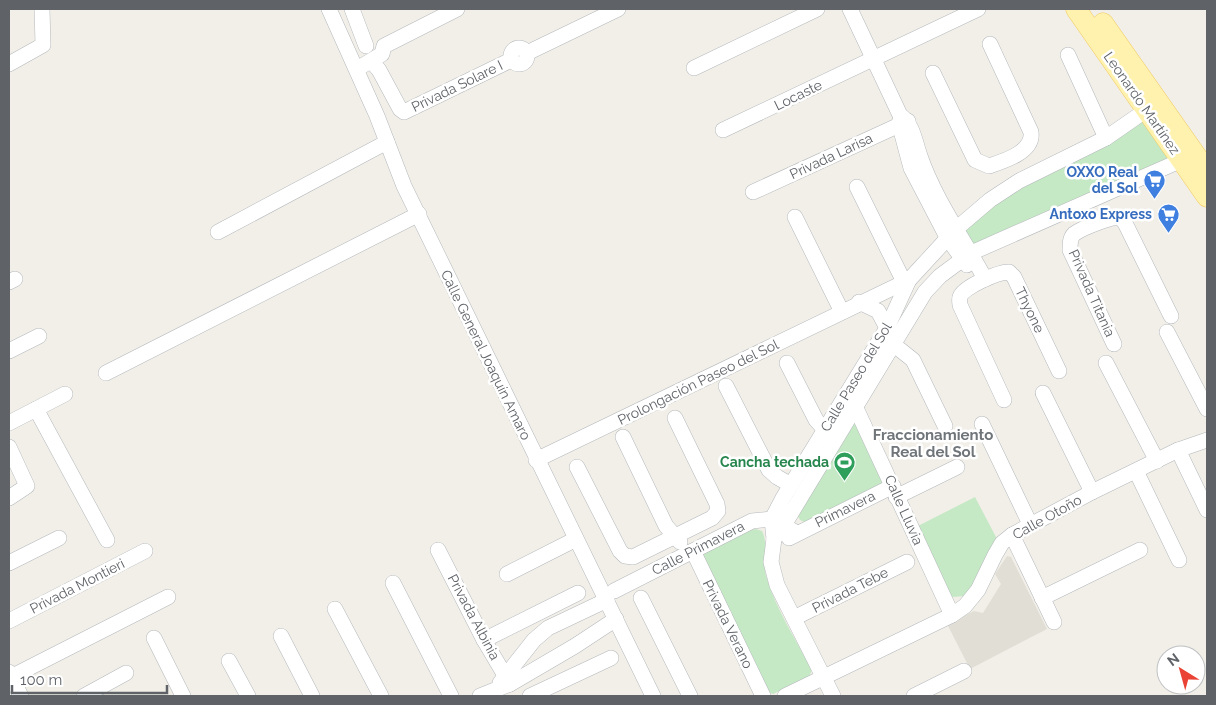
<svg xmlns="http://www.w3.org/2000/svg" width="1216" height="705" viewBox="0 0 1216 705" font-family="Raleway,sans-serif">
<rect width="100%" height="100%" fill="#f1efe8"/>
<path fill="#e1ded6" d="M1007,556L1011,557L1047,629L970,669L947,624L974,611L983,613L1001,584L995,574Z"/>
<g fill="#c5e8c5">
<path d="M1141,121L1147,122L1170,156L1167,162L972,246L965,236L966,228L1012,191Z"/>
<path d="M855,422L884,483L807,523L800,520L798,516Z"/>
<path d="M975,497L997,539C983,556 979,579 964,596L953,597L948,594L916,527Z"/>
<path d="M756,529L762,531C769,545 762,561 766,576C776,609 796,640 812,670L809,677L773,694L768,692L701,554L750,530Z"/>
</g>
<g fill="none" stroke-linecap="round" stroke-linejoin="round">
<defs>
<g id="minor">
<path d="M329,9L377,116L404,186L653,696"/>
<path d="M352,9L366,46"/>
<path d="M850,9L900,115C913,124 915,142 920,156C935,200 964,239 985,279"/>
<circle cx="519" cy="56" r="8"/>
<path d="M527,53L618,9"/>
<path d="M1068,55L1106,138"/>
<path d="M372,62L379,70L400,109L404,112L511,60"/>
<path d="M9,64L43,45L42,9"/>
<path d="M362,66L382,54L384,46L457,9"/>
<path d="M694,68L817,9"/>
<path d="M933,73L975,160L989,166C1004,161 1034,152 1031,132L990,44"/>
<path d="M899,123L911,168L948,239L967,265"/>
<path d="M723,130L978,9"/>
<path d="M857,187L904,282"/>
<path d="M753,192L908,121"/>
<path d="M795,217L842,312"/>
<path d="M218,232L387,142"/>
<path d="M9,282L15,279"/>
<path d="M859,302L878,311L887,328L892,331"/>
<path d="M1167,332L1207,409"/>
<path d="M893,344L913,360L945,426"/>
<path d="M1114,344L1070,250C1070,244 1070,238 1074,234C1082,228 1110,217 1120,217L1125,223L1171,316"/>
<path d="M9,351L39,336"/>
<path d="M787,363L816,420L825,430"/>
<path d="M1106,363L1157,461"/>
<path d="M106,373L419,214"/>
<path d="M726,386L769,470L777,477L791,485"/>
<path d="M1043,393L1092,492"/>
<path d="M1004,400L960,305C960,304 959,299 960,297C963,287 998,272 1009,272L1014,277L1059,371"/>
<path d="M855,406L952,615"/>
<path d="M36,409L107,540"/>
<path d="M9,423L65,394"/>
<path d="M982,424L1030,524"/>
<path d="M623,437L666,526L680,542"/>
<path d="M9,447L27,486L9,498"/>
<path d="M1178,450L1207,510"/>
<path d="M536,460L909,280"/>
<path d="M577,467L620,551L625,556L633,557L712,518L718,511L717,504L675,418"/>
<path d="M1136,471L1179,560"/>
<path d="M896,497L957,467"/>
<path d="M1012,535L1054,622"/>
<path d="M789,538L893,486"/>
<path d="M774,539L784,525L925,292L940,276L971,253L1191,156"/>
<path d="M438,550L484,640L510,684"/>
<path d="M693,551L763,696"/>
<path d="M9,563L59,538"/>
<path d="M507,574L576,539"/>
<path d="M393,583L451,696"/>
<path d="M614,591L752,521L772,519L797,533"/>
<path d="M641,598L690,696"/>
<path d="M1042,598L1140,550"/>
<path d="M335,609L381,696"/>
<path d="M794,618L907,562"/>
<path d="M9,621L145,551"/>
<path d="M281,636L312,696"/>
<path d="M154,638L183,696"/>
<path d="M484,640L578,593"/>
<path d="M229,661L248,696"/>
<path d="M9,672L21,696"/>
<path d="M11,677L168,597"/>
<path d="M500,683L534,640L548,628L607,600"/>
<path d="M84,696L126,673"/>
<path d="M480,696L510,684L575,646L616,619"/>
<path d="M530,696L611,658"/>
<path d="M785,696L952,615L965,606L978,590L995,555L1002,543L1012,535L1092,492L1178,450L1207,440"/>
<path d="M833,696L777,585L771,562L774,539L772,519L783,498L887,328L909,280L956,229L990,200L1019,181L1106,138L1155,104"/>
<path d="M914,696L964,671"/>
</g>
<g id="major">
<path d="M1076,9L1207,197"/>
<path d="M1103,23L1207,171"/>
</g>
</defs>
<use href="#minor" stroke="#b5b8bc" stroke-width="16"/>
<use href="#major" stroke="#f2c960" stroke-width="21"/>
<use href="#minor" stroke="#fff" stroke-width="15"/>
<use href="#major" stroke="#fff2af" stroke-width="20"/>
</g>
<defs>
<symbol id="supermarket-pin" viewBox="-11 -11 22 30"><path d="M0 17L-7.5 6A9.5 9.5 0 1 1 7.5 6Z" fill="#3f7fe0" stroke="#fff"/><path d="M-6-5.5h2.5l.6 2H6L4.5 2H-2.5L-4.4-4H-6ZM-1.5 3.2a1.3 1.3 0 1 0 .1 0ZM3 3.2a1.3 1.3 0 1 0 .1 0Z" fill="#fff"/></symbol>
<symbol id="stadium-pin" viewBox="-11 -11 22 30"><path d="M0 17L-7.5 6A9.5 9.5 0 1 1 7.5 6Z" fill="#2e9e5b" stroke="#fff"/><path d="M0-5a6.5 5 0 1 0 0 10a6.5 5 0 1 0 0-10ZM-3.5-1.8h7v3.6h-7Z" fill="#fff"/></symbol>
</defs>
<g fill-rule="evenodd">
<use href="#supermarket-pin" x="1142" y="168" width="25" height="34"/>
<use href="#supermarket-pin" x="1156" y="202" width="25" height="34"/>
<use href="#stadium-pin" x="832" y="450" width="25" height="34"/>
</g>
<g text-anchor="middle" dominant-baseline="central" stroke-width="5" stroke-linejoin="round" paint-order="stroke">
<g font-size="14" fill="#5f6368" stroke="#fff">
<text transform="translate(457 86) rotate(-26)">Privada Solare I</text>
<text transform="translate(798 95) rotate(-26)">Locaste</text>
<text transform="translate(1142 103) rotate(55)">Leonardo Martínez</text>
<text transform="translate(831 156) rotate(-25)">Privada Larisa</text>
<text transform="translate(1092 293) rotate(66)">Privada Titania</text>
<text transform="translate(1030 310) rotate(64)">Thyone</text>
<text transform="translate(486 355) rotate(64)">Calle General Joaquín Amaro</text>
<text transform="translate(856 377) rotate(-59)">Calle Paseo del Sol</text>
<text transform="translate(698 382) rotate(-26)">Prolongación Paseo del Sol</text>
<text transform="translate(845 509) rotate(-26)">Primavera</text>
<text transform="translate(904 510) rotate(66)">Calle Lluvia</text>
<text transform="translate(1047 517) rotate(-29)">Calle Otoño</text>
<text transform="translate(698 548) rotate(-27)">Calle Primavera</text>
<text transform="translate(77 586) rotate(-27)">Privada Montieri</text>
<text transform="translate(850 590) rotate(-27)">Privada Tebe</text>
<text transform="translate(474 617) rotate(62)">Privada Albinia</text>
<text transform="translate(728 624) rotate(64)">Privada Verano</text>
</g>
<g font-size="14" font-weight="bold" fill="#366cbe" stroke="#fff" text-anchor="end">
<text x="1138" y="172">OXXO Real<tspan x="1138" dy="16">del Sol</tspan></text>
<text x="1152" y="214">Antoxo Express</text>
</g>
<g font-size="14" font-weight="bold" fill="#27864d" stroke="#fff" text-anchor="end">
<text x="829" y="462">Cancha techada</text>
</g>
<g font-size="15" font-weight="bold" fill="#70757a" stroke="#fff">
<text x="933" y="435">Fraccionamiento<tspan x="933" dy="17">Real del Sol</tspan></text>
</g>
</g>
<rect width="1216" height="705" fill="none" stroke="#5f6368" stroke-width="20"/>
<g transform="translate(1181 670) rotate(323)"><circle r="24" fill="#ffffff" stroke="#bfc1c3"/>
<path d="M0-4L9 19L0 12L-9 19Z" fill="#ea4335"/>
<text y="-8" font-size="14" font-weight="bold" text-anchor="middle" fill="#5f6368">N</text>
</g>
<path d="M12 685v8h155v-8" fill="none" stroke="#5f6368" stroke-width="2.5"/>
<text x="20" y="685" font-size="15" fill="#5f6368" stroke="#ffffff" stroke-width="4" paint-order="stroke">100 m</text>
</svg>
